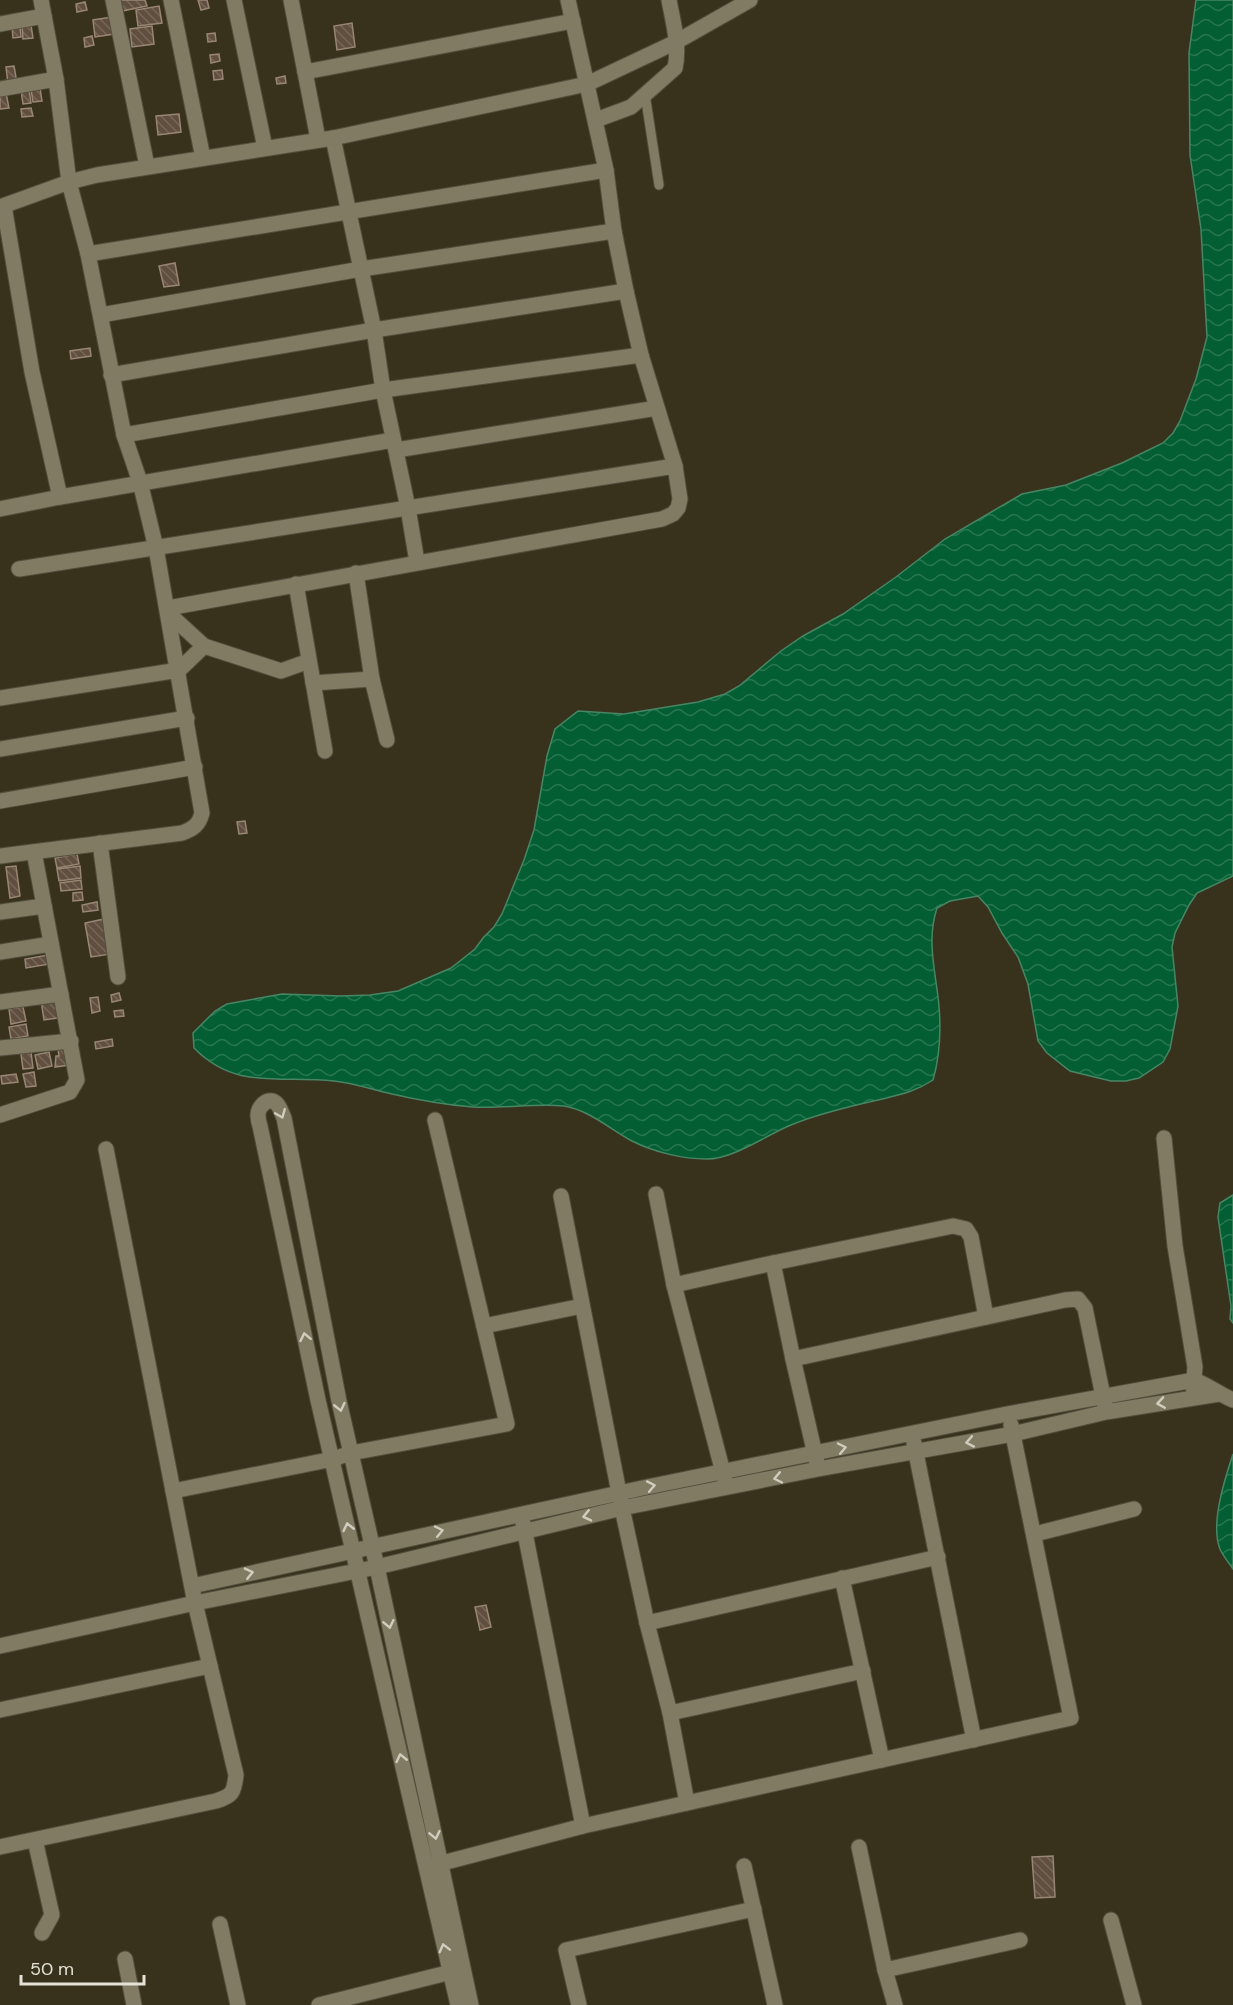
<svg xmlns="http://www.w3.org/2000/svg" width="1233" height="2005" viewBox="0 0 1233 2005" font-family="'DM Sans',sans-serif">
<defs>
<pattern id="water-waves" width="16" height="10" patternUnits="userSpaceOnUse" patternTransform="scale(1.5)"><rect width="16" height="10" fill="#035f33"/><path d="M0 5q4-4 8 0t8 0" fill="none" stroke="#287650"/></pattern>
<pattern id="building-back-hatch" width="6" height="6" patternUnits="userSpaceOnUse" patternTransform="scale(1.5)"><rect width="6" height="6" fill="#604e3e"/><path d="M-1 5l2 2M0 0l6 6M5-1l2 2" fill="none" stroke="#776759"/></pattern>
</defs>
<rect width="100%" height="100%" fill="#38321d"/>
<g fill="url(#water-waves)" stroke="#478664" stroke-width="1.5">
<path d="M1196,0H1233V876L1197,893L1189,905L1175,933L1172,947L1178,1006L1170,1049L1163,1062L1139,1078L1126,1081H1111L1070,1071L1047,1053L1038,1041L1028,984L1018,957L1002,933L988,907L978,896L950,901L937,908C926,941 936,973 939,1006C941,1031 940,1056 933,1080C915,1092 898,1095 878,1100C851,1106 815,1115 791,1125C766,1135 734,1159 707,1159C682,1159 654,1152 632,1141C610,1129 589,1110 564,1106C534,1103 503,1109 473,1107C446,1105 418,1100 392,1094C373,1090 354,1083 334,1081C281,1075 236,1091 194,1048L193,1033L215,1011L227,1004L282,994L341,996L370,995L398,991L451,968L475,949L483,938L494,927L502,914L524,860L534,830L547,756L555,729L578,711L624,714L698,702L725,694L739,686L781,651L803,636L843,614L896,577L945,539L1022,494L1066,485L1122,463L1163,443L1173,433L1180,421L1196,379L1207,337L1201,229L1190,155L1189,53Z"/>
<path d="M1233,1195V1323L1230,1319L1231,1306L1218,1217L1220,1203Z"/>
<path d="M1233,1454V1569C1229,1563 1223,1556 1220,1549C1210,1524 1225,1478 1233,1454Z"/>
</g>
<g fill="url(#building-back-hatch)" stroke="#998674" stroke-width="1.5">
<path d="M120,0H145L147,6L122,11Z"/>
<path d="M198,0H207L209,8L201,10Z"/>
<path d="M85,2L87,10L77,12L76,4Z"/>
<path d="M159,6L162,23L138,26L136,10Z"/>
<path d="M112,17L114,34L95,37L93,20Z"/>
<path d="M352,23L355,47L337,50L334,26Z"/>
<path d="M31,25L33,38L23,39L22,26Z"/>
<path d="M152,26L154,44L132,47L130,29Z"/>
<path d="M12,27H20L21,37L13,38Z"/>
<path d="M215,33L216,41L208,42L207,34Z"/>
<path d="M92,36L94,45L85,47L84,38Z"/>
<path d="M219,54L220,61L211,63L210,55Z"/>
<path d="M14,66L17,83L8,84L6,67Z"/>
<path d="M222,70L223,79L214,80L213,71Z"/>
<path d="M285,76L286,83L277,84L276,78Z"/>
<path d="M40,88L42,101L33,102L31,89Z"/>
<path d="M29,89L31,103L23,104L21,90Z"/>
<path d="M0,93H6L9,108L0,109Z"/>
<path d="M31,108L33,116L22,117L21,109Z"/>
<path d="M179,114L181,132L158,135L156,116Z"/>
<path d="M175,263L179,285L164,287L159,266Z"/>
<path d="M90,348L91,356L71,359L70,351Z"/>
<path d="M245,821L247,833L239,834L237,822Z"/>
<path d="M77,854L79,864L57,868L55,858Z"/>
<path d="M16,866L20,896L10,898L6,867Z"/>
<path d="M80,866L81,878L59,881L57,869Z"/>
<path d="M81,880L82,889L61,891L60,883Z"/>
<path d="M82,892L83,900L73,901V893Z"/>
<path d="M97,902L98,910L83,912L82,905Z"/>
<path d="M104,919L111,954L91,957L85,923Z"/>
<path d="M48,955L50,964L26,968L25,959Z"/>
<path d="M119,993L121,1000L112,1002L111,995Z"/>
<path d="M61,997L64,1017L44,1020L41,1000Z"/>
<path d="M98,997L100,1011L92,1013L90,998Z"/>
<path d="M23,1007L26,1021L11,1024L9,1009Z"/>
<path d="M123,1010L124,1016L115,1017L114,1011Z"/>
<path d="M26,1024L28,1036L11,1039L9,1027Z"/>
<path d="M112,1039L113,1046L96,1049L95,1042Z"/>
<path d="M67,1048L69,1065L55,1067L56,1056H59L58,1049Z"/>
<path d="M31,1052L33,1068L23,1069L21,1054Z"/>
<path d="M49,1052L52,1066L38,1069L35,1055Z"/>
<path d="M34,1072L36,1086L26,1087L23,1074Z"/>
<path d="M16,1074L18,1082L2,1084L1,1076Z"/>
<path d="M486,1605L491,1627L480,1630L475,1607Z"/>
<path d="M1053,1856L1055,1897L1035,1898L1032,1857Z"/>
</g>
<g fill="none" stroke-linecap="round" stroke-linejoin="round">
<defs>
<path id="service" d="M645,94L659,185"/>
<g id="minor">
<path d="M41,0L56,79L69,182L88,254L124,435L383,390L641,355"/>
<path d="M113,0L147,166"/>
<path d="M171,0L203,158"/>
<path d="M234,0L265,148"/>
<path d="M291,0L318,139"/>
<path d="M0,24L44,16"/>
<path d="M305,72L573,21"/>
<path d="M0,89L56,79"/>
<path d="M596,120L631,107L675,68C680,46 673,22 669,0"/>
<path d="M333,138L374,330L383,390L408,508L417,562"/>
<path d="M0,207L69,182L97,175L333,138L587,84L676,42L750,0"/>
<path d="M88,254L606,170"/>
<path d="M101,315L361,269L614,231"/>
<path d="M111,375L374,330L626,291"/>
<path d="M396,450L657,408"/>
<path d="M60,497L393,440"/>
<path d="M0,509L60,497L32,372L4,206"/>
<path d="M19,569L675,466"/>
<path d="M356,573L372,679L387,740"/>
<path d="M296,584L325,751"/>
<path d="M168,608L662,519L673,514L678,508L680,499L675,466L641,355L626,291L614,231L606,170L568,0"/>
<path d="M168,613L204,646"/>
<path d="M313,683L372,679"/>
<path d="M0,698L179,670L204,646L281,671L309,661"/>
<path d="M0,749L187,718"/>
<path d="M0,801L195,767"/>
<path d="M100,843L118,977"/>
<path d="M0,856L182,833C193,829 199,825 202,813L156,548L140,482L124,435"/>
<path d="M0,912L44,906"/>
<path d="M0,952L51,944"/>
<path d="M0,1002L61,994"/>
<path d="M0,1048L71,1041"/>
<path d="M0,1115L70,1092L77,1080L34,852"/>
<path d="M1164,1138L1175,1246L1195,1367L1193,1388"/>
<path d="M656,1194L674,1285L773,1263L793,1359L1065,1300L1078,1299L1085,1308L1105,1406"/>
<path d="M561,1196L622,1508L647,1623L670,1713L687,1803"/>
<path d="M773,1263L953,1226L966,1229L971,1237L986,1317"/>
<path d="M674,1285L725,1480"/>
<path d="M484,1326L582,1306"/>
<path d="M793,1359L817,1463"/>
<path d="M914,1443L974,1740"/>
<path d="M173,1491L333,1459L351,1453L507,1424L435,1120"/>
<path d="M523,1523L583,1826"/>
<path d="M1035,1534L1134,1509"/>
<path d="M842,1578L882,1760"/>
<path d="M192,1586L647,1487L1007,1414L1194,1380C1208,1385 1219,1394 1233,1400"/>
<path d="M647,1623L938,1557"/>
<path d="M0,1646L195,1603L377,1567L622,1508L818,1469L1013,1434L1106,1412L1219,1394"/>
<path d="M0,1710L210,1666"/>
<path d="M670,1713L863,1671"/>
<path d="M35,1840L52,1915L42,1933"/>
<path d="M0,1847L216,1801C232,1796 234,1793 236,1775L195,1603L106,1149"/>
<path d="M859,1847L885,1970L1020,1940"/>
<path d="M431,1866L583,1826L1071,1718L1011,1425"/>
<path d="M744,1866L775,2005"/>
<path d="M1111,1920L1134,2005"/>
<path d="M220,1924L238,2005"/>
<path d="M125,1959L134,2005"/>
<path d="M885,1970L895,2005"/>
<path d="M319,2005L459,1970"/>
<path d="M458,2005L318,1400L260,1126C259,1123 258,1120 258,1116C257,1107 269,1095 277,1104C280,1107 282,1114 284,1118L339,1401L377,1567L471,2005"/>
<path d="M579,2005L566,1950L754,1909"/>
</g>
</defs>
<use href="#service" stroke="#524e3c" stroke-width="11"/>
<use href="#minor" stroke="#524e3c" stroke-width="17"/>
<use href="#service" stroke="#817b64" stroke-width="9"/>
<use href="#minor" stroke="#817b64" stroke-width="15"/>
</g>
<defs><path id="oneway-chevron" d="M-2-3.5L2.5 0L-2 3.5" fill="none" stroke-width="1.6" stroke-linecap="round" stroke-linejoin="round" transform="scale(1.5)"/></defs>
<g stroke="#d1cdbe">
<use href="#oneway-chevron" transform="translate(281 1114) rotate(68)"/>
<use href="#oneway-chevron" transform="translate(305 1337) rotate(-102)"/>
<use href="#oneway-chevron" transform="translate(1161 1403) rotate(171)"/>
<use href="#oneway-chevron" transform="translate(340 1407) rotate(77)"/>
<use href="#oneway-chevron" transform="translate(970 1442) rotate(169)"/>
<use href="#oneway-chevron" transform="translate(842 1448) rotate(-12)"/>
<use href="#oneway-chevron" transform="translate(778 1478) rotate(168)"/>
<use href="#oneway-chevron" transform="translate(651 1486) rotate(-11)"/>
<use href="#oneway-chevron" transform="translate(587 1516) rotate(167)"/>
<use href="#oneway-chevron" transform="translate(348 1527) rotate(-103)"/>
<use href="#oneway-chevron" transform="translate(439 1531) rotate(-12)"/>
<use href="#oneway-chevron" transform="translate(249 1573) rotate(-13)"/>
<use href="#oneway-chevron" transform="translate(389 1624) rotate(78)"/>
<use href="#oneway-chevron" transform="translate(401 1758) rotate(-103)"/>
<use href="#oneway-chevron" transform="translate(435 1835) rotate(78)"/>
<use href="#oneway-chevron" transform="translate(444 1948) rotate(-104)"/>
</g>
<path d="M21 1975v9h123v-9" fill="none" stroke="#e5e2d5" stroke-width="3"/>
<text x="30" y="1975" font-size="18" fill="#e5e2d5" stroke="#38321d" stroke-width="4.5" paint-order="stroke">50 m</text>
</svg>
